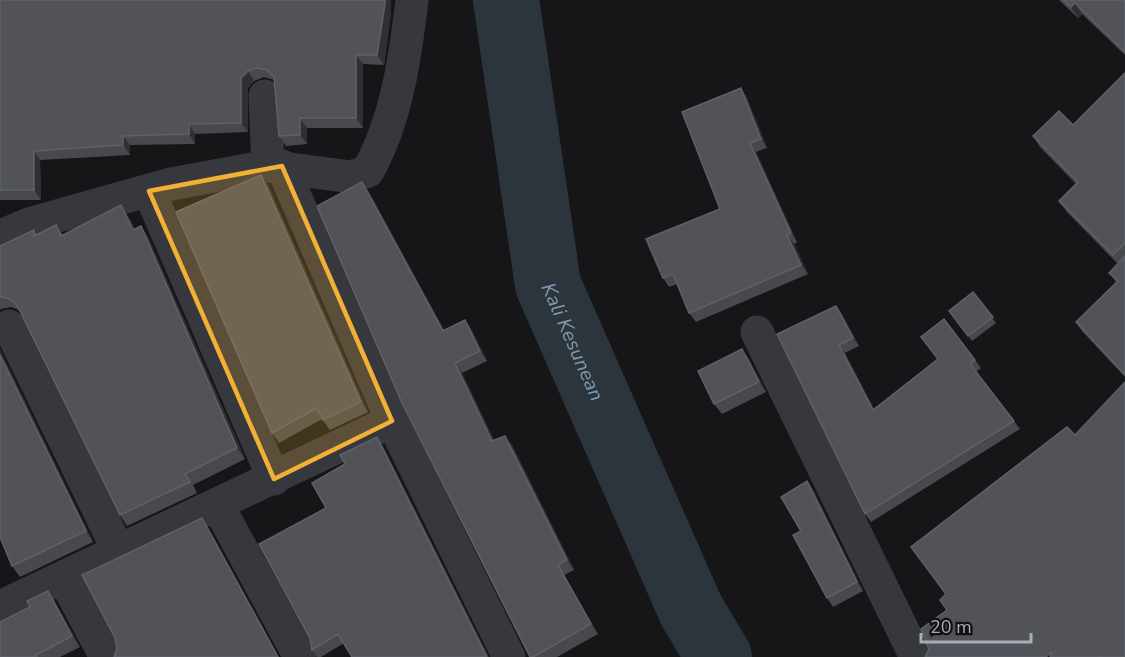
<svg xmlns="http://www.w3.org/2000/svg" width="1125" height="657" viewBox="0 0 1125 657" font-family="'Nunito Sans',sans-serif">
<rect width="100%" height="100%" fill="#161618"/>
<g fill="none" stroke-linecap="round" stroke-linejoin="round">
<path stroke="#2c353c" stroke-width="66" id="s1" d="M506,0L548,285L691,610L719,657"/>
<g stroke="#37383d" stroke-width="33">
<path d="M265,96L268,166"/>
<path d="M282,166L392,421L509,657"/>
<path d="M149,191L274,479"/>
<path d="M0,236L29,224L171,184L268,166L351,177L368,171C397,118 405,59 412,0"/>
<path d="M9,326L119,552"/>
<path d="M757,332L916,657"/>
<path d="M217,504L300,657"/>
<path d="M64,578L106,657"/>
<path d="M0,607L392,421"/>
</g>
</g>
<g fill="#47494d">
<path d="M0,0L391,13L384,65L363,64V128H307V144L286,146L279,136L274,80L264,77L254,81L248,88V132L195,134V144L130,145V155L40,160L41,200H0Z"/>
<path d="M1059,0H1125V55L1082,14L1078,18Z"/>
<path d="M1125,73V377L1082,331L1076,322L1116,282L1109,273L1118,264L1067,212L1059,201L1076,184L1040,147L1033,136L1073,125Z"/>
<path d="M741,88L747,98L767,148L756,152L797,242L794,244L808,274L696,322L689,313L677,284L669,287L663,278L720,209Z"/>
<path d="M268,185L368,412L330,430L322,419L279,443L272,433Z"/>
<path d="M369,192L444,330L465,320L471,329L487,361L462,373L494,440L512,445L574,570L564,575L598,634L557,657H530Z"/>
<path d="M128,216L135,229L148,237L245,459L193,485L197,493L127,526L120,515L21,312L19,310L11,307L1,309L0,310V246L34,230L37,234L56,225L63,235Z"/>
<path d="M973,292L996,323L972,341L949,311Z"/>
<path d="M836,306L842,314L859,346L845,353L874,409L938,360L921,337L975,360L981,368L976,372L1020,429L871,522L865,514L777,334Z"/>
<path d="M0,350L93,542L20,577L12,566Z"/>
<path d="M749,359L766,392L722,414L714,404Z"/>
<path d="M377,437L383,446L344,643L321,657H317L312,650L345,464Z"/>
<path d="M807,481L813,490L863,591L833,607L827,598L801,531Z"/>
<path d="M48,591L55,602L80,647L60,657H0L30,607Z"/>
</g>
<g fill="#2f3033">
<path d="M385,0H391V13L384,65L377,55Z"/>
<path d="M1075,3L1082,14L1078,18L1071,7Z"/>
<path d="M356,55L363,64V128L356,118Z"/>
<path d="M248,71L254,81L248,88V132L241,123V78Z"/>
<path d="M741,88L747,98L767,148L761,139Z"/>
<path d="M300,118L307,128V144L300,135Z"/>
<path d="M189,124L195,134V144L189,134Z"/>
<path d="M123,136L130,145V155L123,145Z"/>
<path d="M750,143L756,152L797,242L791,233Z"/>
<path d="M34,151L40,160L41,200L34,190Z"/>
<path d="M261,175L268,185L368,412L361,402Z"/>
<path d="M362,182L369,192L449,340L443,331Z"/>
<path d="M121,205L128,216L141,240L133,230Z"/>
<path d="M141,226L148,237L245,459L237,448Z"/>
<path d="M787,235L794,244L808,274L801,265Z"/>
<path d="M836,306L842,314L859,346L853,338Z"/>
<path d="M465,320L471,329L487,361L480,351Z"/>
<path d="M839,345L845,353L879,418L873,410Z"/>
<path d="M742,349L749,359L766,392L759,382Z"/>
<path d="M0,350L93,542L86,531L0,355Z"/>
<path d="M455,363L462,373L499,451L492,441Z"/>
<path d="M505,436L512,445L574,570L567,560Z"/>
<path d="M377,437L383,446L489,657H487Z"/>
<path d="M807,481L813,490L863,591L857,582Z"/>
<path d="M202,518L209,529L279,657H277Z"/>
<path d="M558,565L564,575L598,634L591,624Z"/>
<path d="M48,591L55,602L80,647L72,636Z"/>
</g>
<g fill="#525359" stroke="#5f6168" stroke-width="1.5">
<path d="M0,0H385V4L377,55H356V118H300V135L279,136L274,77L267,70L257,68L248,71L241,78V123L189,124V134L123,136V145L34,151V190H0Z"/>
<path d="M1063,0H1125V52L1075,3L1071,7Z"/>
<path d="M1125,73V243L1113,255L1059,201L1078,182L1033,136L1059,111L1073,125Z"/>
<path d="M741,88L761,139L750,143L791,233L787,235L801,265L689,313L673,274L663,278L646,239L720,209L682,112Z"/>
<path d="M261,175L361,402L323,420L317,408L272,433L176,212Z"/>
<path d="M362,182L443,331L465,320L480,351L455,363L492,441L505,436L567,560L558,565L591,624L533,657H530L402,403L317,206Z"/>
<path d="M121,205L133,230L141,226L237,448L185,474L190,482L120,515L18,307L12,300L3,297H0V246L34,230V236L56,225L61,236Z"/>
<path d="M1125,256V375L1076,322L1118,281L1109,273Z"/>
<path d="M973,292L993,317L968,336L949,311Z"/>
<path d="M836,306L853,338L839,345L873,410L938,359L921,337L944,319L975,360L970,364L1014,421L865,514L777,334Z"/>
<path d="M742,349L759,382L714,404L698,371Z"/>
<path d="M0,355L86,531L12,566L0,537Z"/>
<path d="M1125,382V657H1102L1100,656L1099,657H1050L1052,652L1046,657H925L929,649L921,629L947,610L940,600L946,594L911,547L1067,427L1075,435Z"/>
<path d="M377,437L487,657H352L338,634L312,650L310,639L259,544L326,508L312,483L345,464L340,455Z"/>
<path d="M807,481L857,582L827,598L793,535L801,531L781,497Z"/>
<path d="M202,518L278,657H114L117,648L115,638L82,575Z"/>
<path d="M48,591L72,636L36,655L37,657H0V622L30,607L27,601Z"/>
</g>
<path fill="#f2b134" fill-opacity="0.2" stroke="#f2b134" stroke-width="4.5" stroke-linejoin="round" d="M282,166L392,421L274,479L149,191Z"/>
<g text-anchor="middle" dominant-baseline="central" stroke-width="4.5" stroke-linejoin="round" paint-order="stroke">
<g font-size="20" font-style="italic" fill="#7f9bb3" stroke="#111113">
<text stroke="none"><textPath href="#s1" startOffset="350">Kali Kesunean</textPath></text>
</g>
</g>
<path d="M921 633v9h110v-9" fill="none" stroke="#a8adb8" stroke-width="3"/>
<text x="930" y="633" font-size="18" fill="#a8adb8" stroke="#111113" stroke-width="4.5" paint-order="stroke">20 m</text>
</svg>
